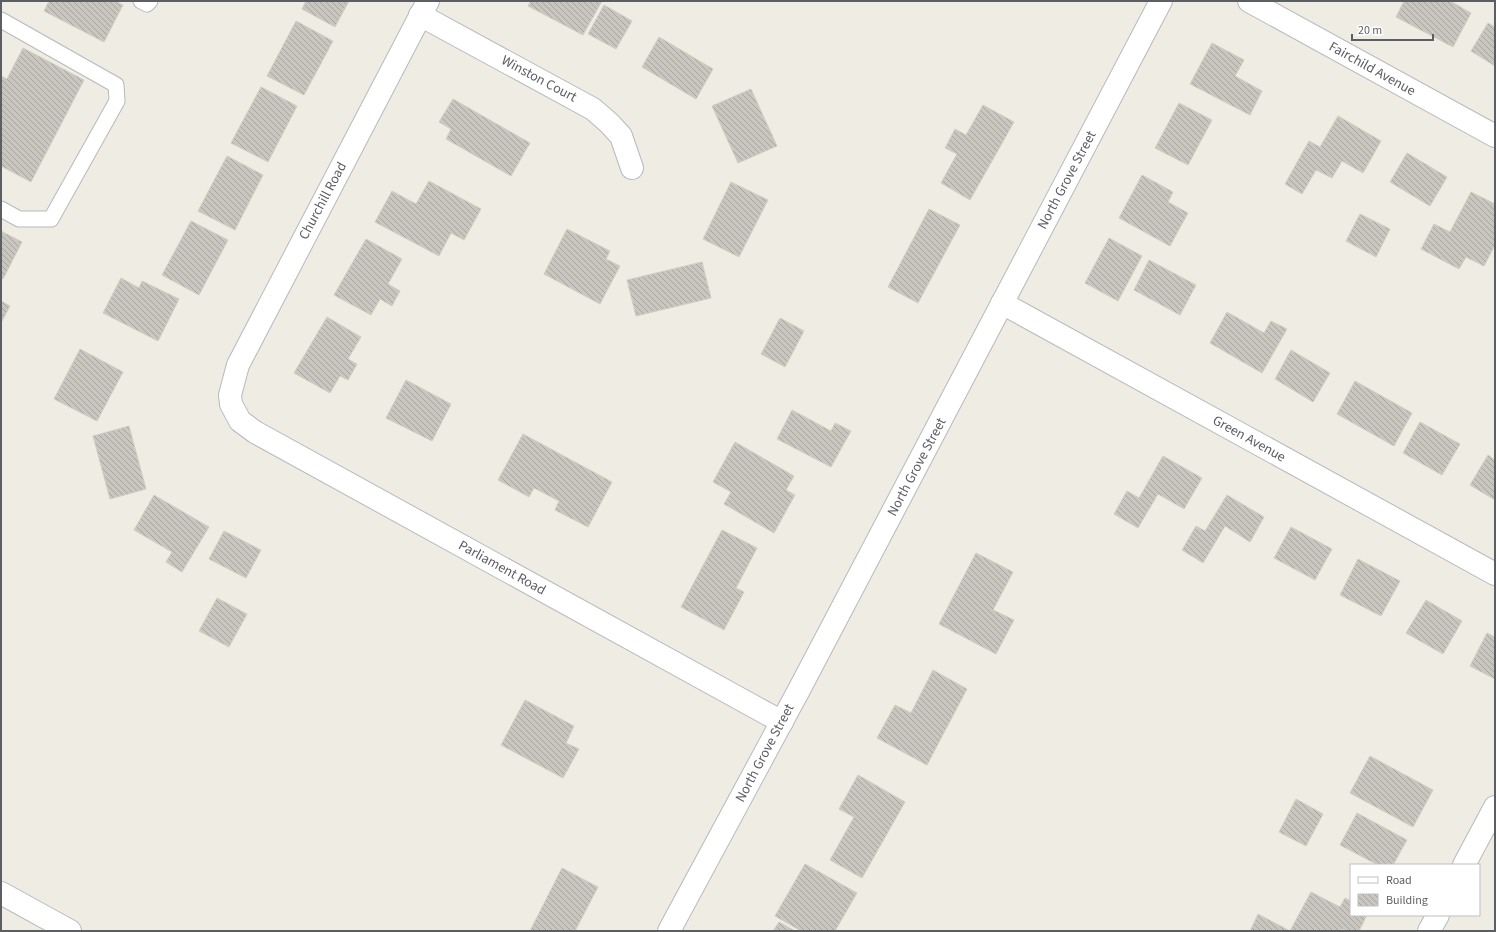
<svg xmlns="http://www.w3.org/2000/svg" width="1496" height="932" viewBox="0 0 1496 932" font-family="'Source Sans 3',sans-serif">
<defs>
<pattern id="building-back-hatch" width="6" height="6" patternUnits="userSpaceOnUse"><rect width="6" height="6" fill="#c9c6c0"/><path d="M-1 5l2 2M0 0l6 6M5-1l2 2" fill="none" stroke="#a6a4a0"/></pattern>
</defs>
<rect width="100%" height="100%" fill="#eeece3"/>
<g fill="url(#building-back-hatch)" stroke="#d3cec1">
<path d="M49,1H115L123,5L104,42L44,11Z"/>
<path d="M306,1H349L335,27L302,9Z"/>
<path d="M531,1H602L583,35L528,6Z"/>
<path d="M1404,1H1450L1471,13L1453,47L1396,17Z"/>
<path d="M604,5L632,21L616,49L588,34Z"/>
<path d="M296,21L333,41L304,95L267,76Z"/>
<path d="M1488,23L1495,27V66L1471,51Z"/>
<path d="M659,37L713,69L696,99L642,67Z"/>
<path d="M1212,43L1244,60L1235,76L1262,91L1250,115L1190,84Z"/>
<path d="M23,48L84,80L31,182L1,166V76L7,79Z"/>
<path d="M261,87L297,106L268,162L231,143Z"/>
<path d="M751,89L777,146L738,163L712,106Z"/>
<path d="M453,99L530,143L511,176L446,139L451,129L439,122Z"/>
<path d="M1179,103L1212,120L1188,165L1155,148Z"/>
<path d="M983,105L1014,122L970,200L941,183L957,154L945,148L955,129L966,135Z"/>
<path d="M1338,116L1381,141L1363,173L1342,161L1332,178L1316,170L1302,194L1285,184L1309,141L1320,147Z"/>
<path d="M1407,153L1447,177L1430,206L1390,182Z"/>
<path d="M227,156L263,175L235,230L198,211Z"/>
<path d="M1142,175L1173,192L1168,202L1188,213L1170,246L1119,218Z"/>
<path d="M429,181L481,209L464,240L451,233L439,256L375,222L392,191L416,204Z"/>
<path d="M731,182L768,200L739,257L703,239Z"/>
<path d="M1471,192L1495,204V245L1484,266L1466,257L1459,269L1421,249L1434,224L1450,232Z"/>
<path d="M929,209L960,225L918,303L888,287Z"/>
<path d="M1360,214L1390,229L1376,257L1346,241Z"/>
<path d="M191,221L228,240L199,295L162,275Z"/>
<path d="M567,229L610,251L606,259L620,266L600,304L544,274Z"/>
<path d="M1,231L22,242L3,279L1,278Z"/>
<path d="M1109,238L1142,256L1118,301L1085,283Z"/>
<path d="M366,239L402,259L388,284L400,291L392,306L380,299L371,315L334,295Z"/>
<path d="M1149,260L1196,285L1180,315L1134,290Z"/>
<path d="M702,262L711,298L636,316L627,280Z"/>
<path d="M121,278L139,288L142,281L179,299L158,341L103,313Z"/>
<path d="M1,301L10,306L1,323Z"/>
<path d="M1227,312L1264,333L1271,321L1287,329L1262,373L1210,343Z"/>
<path d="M327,317L361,337L348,359L357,364L348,380L340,376L330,393L294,373Z"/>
<path d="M780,318L804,331L785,367L761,354Z"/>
<path d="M80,349L123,372L97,421L54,399Z"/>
<path d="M1291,350L1330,373L1313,402L1275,379Z"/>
<path d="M406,380L451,404L432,441L386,418Z"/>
<path d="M1355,381L1412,413L1394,446L1337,414Z"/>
<path d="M792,410L831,431L835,423L851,431L831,467L777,439Z"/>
<path d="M1420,422L1460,444L1442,475L1403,453Z"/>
<path d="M129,426L146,489L110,499L93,436Z"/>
<path d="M523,434L612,482L588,527L555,510L559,501L534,488L529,497L498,480Z"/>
<path d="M735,442L794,476L786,490L795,495L774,533L724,504L731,492L713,482Z"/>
<path d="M1488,455L1495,460V500L1470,485Z"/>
<path d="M1163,456L1202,478L1184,509L1158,494L1138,528L1114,514L1127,491L1139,498Z"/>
<path d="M154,495L209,527L182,572L166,562L172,552L134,530Z"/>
<path d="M1227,495L1264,517L1250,542L1225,526L1203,563L1182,550L1196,526L1205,531Z"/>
<path d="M1291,527L1332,549L1315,580L1274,558Z"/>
<path d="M722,530L757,548L736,588L744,592L724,630L681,607Z"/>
<path d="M224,531L261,550L246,578L209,559Z"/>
<path d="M976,553L1013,572L993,610L1014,620L996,654L939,624Z"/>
<path d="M1358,559L1400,581L1381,616L1340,595Z"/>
<path d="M217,598L247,614L229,647L199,631Z"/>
<path d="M1426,600L1462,621L1443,654L1406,633Z"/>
<path d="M1487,633L1495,637V679L1470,666Z"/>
<path d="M933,670L967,689L927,765L877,738L895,705L911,713Z"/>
<path d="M525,700L574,726L566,743L579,749L563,778L501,745Z"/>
<path d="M1370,756L1433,790L1413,827L1350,793Z"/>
<path d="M858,775L905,802L862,878L830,860L854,817L839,809Z"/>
<path d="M1296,799L1323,814L1306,846L1279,832Z"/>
<path d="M1357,813L1407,840L1393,865H1378L1340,845Z"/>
<path d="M805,864L857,893L835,931H801L775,916Z"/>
<path d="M562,868L598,887L575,931H530Z"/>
<path d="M1311,892L1340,907L1345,898L1351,901V915H1367L1359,931H1347L1342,929L1341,931H1250L1258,914L1290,931Z"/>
<path d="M779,922L795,931H773Z"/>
</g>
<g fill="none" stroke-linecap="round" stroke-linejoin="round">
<defs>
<g id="service">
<path d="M141,1L147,4L150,1"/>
<path d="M1,20L116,85L117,101L51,219H19L1,209"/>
</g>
<g id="minor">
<path d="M428,1L238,365L230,395L231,404L240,421L255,432L782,722"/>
<path d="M1249,1L1495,136"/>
<path d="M420,15L593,109L609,123L621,136L632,168"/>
<path d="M1002,303L1495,574"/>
<path d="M1464,865L1495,807"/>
<path d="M669,931L800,688L1161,1"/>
<path d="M1429,931L1438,915"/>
</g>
<path id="secondary" d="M1,893L70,931"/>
</defs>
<use href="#service" stroke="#b6b9bd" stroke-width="17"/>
<use href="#minor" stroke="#b6b9bd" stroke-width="24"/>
<use href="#secondary" stroke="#b7babf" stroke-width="24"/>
<use href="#service" stroke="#fff" stroke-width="15"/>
<use href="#minor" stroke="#fff" stroke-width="22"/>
<use href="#secondary" stroke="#fff" stroke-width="22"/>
</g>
<g text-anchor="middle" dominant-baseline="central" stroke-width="3" stroke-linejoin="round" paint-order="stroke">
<g font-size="14" fill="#5b5f64" stroke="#fff">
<text transform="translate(1372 69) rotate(29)">Fairchild Avenue</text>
<text transform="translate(539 79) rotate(28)">Winston Court</text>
<text transform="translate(1067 180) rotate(-62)">North Grove Street</text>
<text transform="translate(323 201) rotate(-62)">Churchill Road</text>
<text transform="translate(1249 439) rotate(29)">Green Avenue</text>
<text transform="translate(917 467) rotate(-62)">North Grove Street</text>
<text transform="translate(502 568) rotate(29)">Parliament Road</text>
<text transform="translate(765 753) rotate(-62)">North Grove Street</text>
</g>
</g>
<rect width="1496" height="932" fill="none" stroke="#5b5f64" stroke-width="4"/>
<rect x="1350" y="864" width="130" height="52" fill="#ffffff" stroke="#bdbfc1"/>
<rect x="1358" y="877" width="20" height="6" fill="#ffffff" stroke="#bdbfc1"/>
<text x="1386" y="884" font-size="12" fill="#5b5f64">Road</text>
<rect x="1358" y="894" width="20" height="12" fill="url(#building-back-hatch)" stroke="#bdbfc1"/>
<text x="1386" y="904" font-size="12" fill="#5b5f64">Building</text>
<path d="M1352 34v6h81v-6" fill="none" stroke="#5b5f64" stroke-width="2"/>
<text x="1358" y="34" font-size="12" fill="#5b5f64" stroke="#ffffff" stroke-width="3" paint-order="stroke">20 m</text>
</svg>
